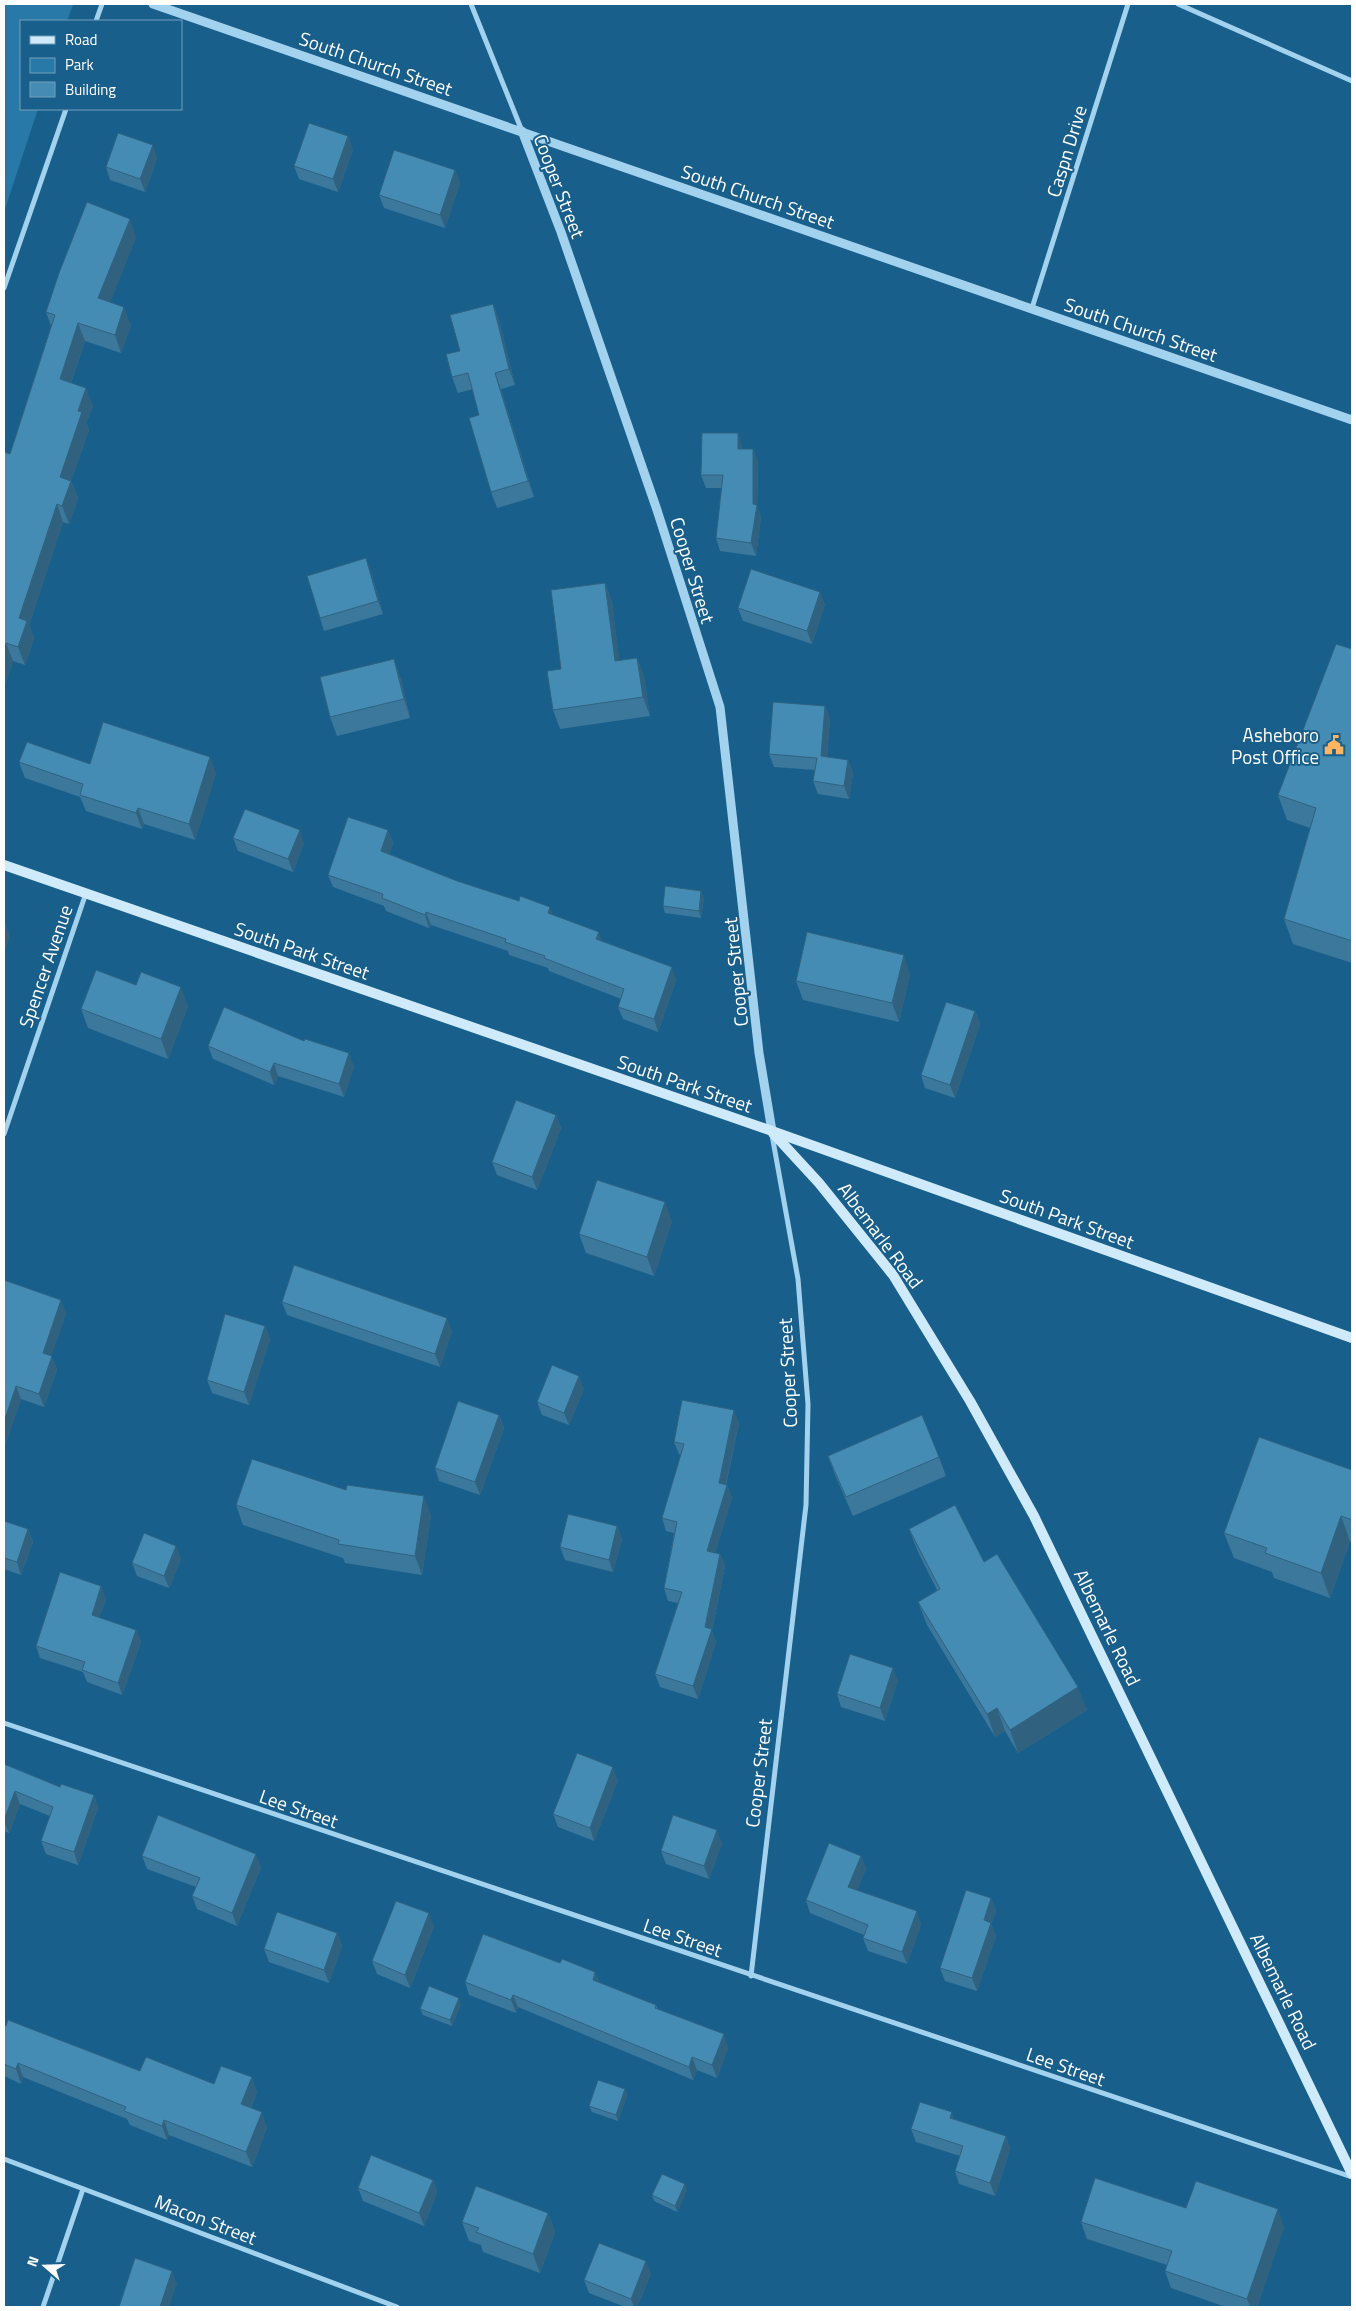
<svg xmlns="http://www.w3.org/2000/svg" width="1356" height="2311" viewBox="0 0 1356 2311" font-family="'Titillium Web',sans-serif">
<rect width="100%" height="100%" fill="#195f8b"/>
<path fill="#2879a7" d="M4,4L73,5L67,21H21V109H38L4,212Z"/>
<g fill="none" stroke-linecap="round" stroke-linejoin="round">
<g stroke="#a2d2ee" stroke-width="5">
<path d="M471,4L522,131"/>
<path d="M1178,4L1352,81"/>
<path d="M96,21L102,4"/>
<path d="M4,288L66,109"/>
<path d="M1032,308L1128,4"/>
<path d="M4,1134L86,893"/>
<path d="M4,1723L1352,2177"/>
<path d="M751,1976L806,1505L808,1404L798,1279L772,1135"/>
<path d="M4,2159L397,2307"/>
<path d="M43,2307L83,2189"/>
</g>
<g stroke="#a2d2ee" stroke-width="9">
<path d="M153,4L1352,420"/>
<path d="M522,131L561,232L657,510L720,707L759,1053L772,1131"/>
</g>
<g stroke="#cfeafa" stroke-width="10">
<path d="M4,865L772,1131L1352,1338"/>
<path d="M773,1133L819,1183L893,1275L970,1401L1034,1516L1352,2174"/>
</g>
</g>
<g fill="#3b789c">
<path d="M353,149L338,192L299,179L294,166Z"/>
<path d="M157,158L145,192L110,180L106,167Z"/>
<path d="M455,170L460,183L445,228L384,208L379,195Z"/>
<path d="M136,237L110,302L131,325L121,353L85,341L71,383L93,406L86,423L89,430L71,481L78,498L69,524L63,522L29,625L34,638L25,665L13,661L4,687V452L10,454L51,326L46,312Z"/>
<path d="M493,304L499,320L515,385L501,389L534,497L497,508L491,492L479,415L473,389L458,393L452,377L460,351Z"/>
<path d="M742,446V449H753L758,462L757,507L761,517L756,556L720,551L716,538L722,488H706L701,475Z"/>
<path d="M371,571L383,614L324,631L320,618Z"/>
<path d="M605,583L612,602L619,661L637,658L644,677L650,716L560,729L553,710L561,669Z"/>
<path d="M825,604L812,644L743,621L738,608Z"/>
<path d="M1352,649V963L1293,944L1284,919L1310,828L1287,820L1278,795Z"/>
<path d="M401,678L410,718L337,736L330,717Z"/>
<path d="M825,706L830,719L827,757L848,760L853,773L849,799L818,794L813,781L815,770L774,767L769,754Z"/>
<path d="M19,762L90,764L216,773L195,840L144,824L142,829L86,811L80,797L25,778Z"/>
<path d="M388,830L393,843L389,854L457,881L553,915L602,942L676,980L658,1032L623,1019L618,1007L621,999L549,971L548,968L509,955L508,951L431,925L429,928L386,911L384,906L333,887L328,875Z"/>
<path d="M233,838L304,843L293,872L238,851Z"/>
<path d="M704,898L701,918L665,913L663,906Z"/>
<path d="M910,974L899,1022L803,1000L796,981Z"/>
<path d="M188,1006L168,1059L88,1028L81,1009Z"/>
<path d="M975,1011L980,1024L955,1098L925,1088L921,1075Z"/>
<path d="M208,1046L354,1066L344,1097L278,1076L274,1085L213,1059Z"/>
<path d="M556,1115L561,1128L537,1190L497,1175L492,1162Z"/>
<path d="M672,1221L654,1276L586,1253L579,1234Z"/>
<path d="M4,1280L66,1313L51,1356L57,1369L44,1407L21,1399L4,1448Z"/>
<path d="M282,1302L452,1331L440,1367L287,1315Z"/>
<path d="M265,1326L270,1339L249,1405L212,1393L207,1380Z"/>
<path d="M584,1389L569,1425L542,1415L537,1402Z"/>
<path d="M499,1415L504,1428L480,1495L439,1481L435,1468Z"/>
<path d="M739,1423L726,1485H727L732,1498L715,1553L720,1554L725,1566L712,1631L716,1642L698,1699L660,1687L655,1674L678,1603L668,1601L664,1588L674,1533L666,1531L662,1518L681,1455L679,1454L674,1442Z"/>
<path d="M828,1456L939,1457L946,1476L853,1516L835,1475Z"/>
<path d="M1352,1470V1542L1350,1541L1330,1598L1274,1578L1272,1572L1234,1558L1224,1533Z"/>
<path d="M346,1490L431,1515L422,1575L345,1563L343,1558L243,1525L236,1505Z"/>
<path d="M4,1521L28,1529L33,1542L21,1575L4,1569Z"/>
<path d="M617,1526L622,1539L613,1572L565,1560L560,1547Z"/>
<path d="M909,1529L984,1562L1087,1710L1018,1753L1005,1731L995,1737L927,1625L918,1602L937,1590L918,1552Z"/>
<path d="M181,1559L169,1588L137,1576L132,1563Z"/>
<path d="M106,1599L99,1618L136,1630L141,1642L122,1695L87,1682L83,1672L40,1658L36,1646Z"/>
<path d="M898,1680L885,1721L841,1707L837,1694Z"/>
<path d="M4,1764L60,1787L94,1795L98,1808L78,1865L46,1854L41,1841L50,1816L20,1804L9,1833L4,1831Z"/>
<path d="M618,1780L594,1841L558,1827L553,1814Z"/>
<path d="M722,1843L709,1879L666,1864L661,1851Z"/>
<path d="M142,1856L261,1867L237,1926L197,1909L192,1896L196,1887L147,1869Z"/>
<path d="M861,1856L866,1869L857,1890L921,1924L907,1964L868,1951L863,1938L864,1935L810,1913L806,1900Z"/>
<path d="M991,1898L996,1911L991,1924L996,1936L977,1991L945,1981L940,1968Z"/>
<path d="M434,1926L410,1988L377,1974L372,1961Z"/>
<path d="M337,1933L342,1946L329,1983L269,1962L264,1949Z"/>
<path d="M560,1963L595,1972L599,1982L656,2005L658,2009L728,2047L717,2078L697,2070L693,2080L518,2007L516,2013L469,1995L465,1982Z"/>
<path d="M461,2004L452,2026L423,2015L420,2009Z"/>
<path d="M4,2025L140,2071L257,2092L251,2108L267,2127L252,2167L169,2135L167,2140L130,2125L127,2119L23,2077L21,2084L4,2076Z"/>
<path d="M625,2089L627,2095L618,2121L592,2112L589,2106Z"/>
<path d="M954,2119L1006,2136L1010,2149L995,2196L959,2184L955,2171L960,2156L916,2142L911,2129Z"/>
<path d="M433,2180L437,2192L424,2226L363,2201L358,2188Z"/>
<path d="M687,2190L677,2212L654,2201L652,2195Z"/>
<path d="M1186,2208L1284,2227L1257,2307H1226L1171,2288L1165,2271L1167,2265L1087,2239L1081,2222Z"/>
<path d="M548,2213L555,2232L540,2273L483,2252L481,2245L469,2241L462,2222Z"/>
<path d="M651,2274L637,2307H625L589,2293L584,2280Z"/>
</g>
<g fill="#30627f">
<path d="M348,136L353,149L338,192L333,179Z"/>
<path d="M153,145L157,158L145,192L140,179Z"/>
<path d="M455,170L460,183L445,228L440,215Z"/>
<path d="M130,219L136,237L105,316L98,298Z"/>
<path d="M493,304L499,320L515,385L509,369Z"/>
<path d="M124,307L131,325L121,353L115,335Z"/>
<path d="M78,323L85,341L66,397L60,379Z"/>
<path d="M495,373L501,389L534,497L528,481Z"/>
<path d="M86,388L93,406L86,423L89,430L71,481L78,498L69,524L62,506L60,477L78,411Z"/>
<path d="M738,433L742,446L743,462L738,449Z"/>
<path d="M753,449L758,462L757,507L761,517L756,556L751,543Z"/>
<path d="M57,504L63,522L29,625L34,638L25,665L18,647L19,618Z"/>
<path d="M366,558L371,571L383,614L378,601Z"/>
<path d="M605,583L612,602L622,680L615,661Z"/>
<path d="M820,592L825,604L812,644L807,631Z"/>
<path d="M6,643L13,661L4,687V650Z"/>
<path d="M637,658L644,677L650,716L643,697Z"/>
<path d="M394,659L401,678L410,718L404,699Z"/>
<path d="M825,706L830,719L826,769L821,756Z"/>
<path d="M210,757L216,773L195,840L189,824Z"/>
<path d="M848,760L853,773L849,799L844,786Z"/>
<path d="M138,808L144,824L142,829L136,813Z"/>
<path d="M300,830L304,843L293,872L288,859Z"/>
<path d="M388,830L393,843L385,864L381,851Z"/>
<path d="M701,891L704,898L701,918L699,911Z"/>
<path d="M550,907L555,920L548,913Z"/>
<path d="M426,912L431,925L429,928L425,915Z"/>
<path d="M4,920L10,936L4,955Z"/>
<path d="M599,932L603,945L596,939Z"/>
<path d="M904,955L910,974L899,1022L892,1003Z"/>
<path d="M672,967L676,980L658,1032L654,1019Z"/>
<path d="M181,987L188,1006L168,1059L161,1039Z"/>
<path d="M975,1011L980,1024L955,1098L950,1085Z"/>
<path d="M349,1053L354,1066L344,1097L339,1084Z"/>
<path d="M274,1063L278,1076L274,1085L270,1072Z"/>
<path d="M556,1115L561,1128L537,1190L532,1177Z"/>
<path d="M665,1202L672,1221L654,1276L647,1257Z"/>
<path d="M61,1300L66,1313L48,1366L43,1353Z"/>
<path d="M447,1318L452,1331L440,1367L435,1354Z"/>
<path d="M265,1326L270,1339L249,1405L244,1392Z"/>
<path d="M52,1356L57,1369L44,1407L39,1394Z"/>
<path d="M579,1376L584,1389L569,1425L564,1413Z"/>
<path d="M16,1386L21,1399L4,1448V1422Z"/>
<path d="M734,1410L739,1423L723,1496L719,1483Z"/>
<path d="M499,1415L504,1428L480,1495L475,1482Z"/>
<path d="M727,1485L732,1498L712,1564L707,1551Z"/>
<path d="M424,1496L431,1515L422,1575L415,1556Z"/>
<path d="M1341,1516L1350,1541L1330,1598L1321,1573Z"/>
<path d="M617,1526L622,1539L613,1572L609,1560Z"/>
<path d="M28,1529L33,1542L21,1575L17,1562Z"/>
<path d="M176,1546L181,1559L169,1588L164,1576Z"/>
<path d="M720,1554L725,1566L712,1631L716,1642L698,1699L693,1686Z"/>
<path d="M101,1586L106,1599L96,1627L92,1615Z"/>
<path d="M136,1630L141,1642L122,1695L118,1683Z"/>
<path d="M893,1668L898,1680L885,1721L880,1708Z"/>
<path d="M1078,1687L1087,1710L1018,1753L1010,1730Z"/>
<path d="M997,1708L1005,1731L995,1737L987,1714Z"/>
<path d="M613,1767L618,1780L594,1841L590,1828Z"/>
<path d="M15,1791L20,1804L9,1833L4,1820Z"/>
<path d="M94,1795L98,1808L78,1865L74,1852Z"/>
<path d="M717,1830L722,1843L709,1879L704,1866Z"/>
<path d="M256,1854L261,1867L237,1926L232,1913Z"/>
<path d="M861,1856L866,1869L853,1900L848,1887Z"/>
<path d="M991,1898L996,1911L991,1924L996,1936L977,1991L972,1978L984,1920Z"/>
<path d="M917,1911L921,1924L907,1964L902,1952Z"/>
<path d="M429,1913L434,1926L410,1988L405,1975Z"/>
<path d="M337,1933L342,1946L329,1983L324,1970Z"/>
<path d="M595,1972L600,1985L593,1980Z"/>
<path d="M513,1995L518,2007L516,2013L511,2000Z"/>
<path d="M459,1998L461,2004L452,2026L450,2020Z"/>
<path d="M724,2034L728,2047L717,2078L712,2065Z"/>
<path d="M692,2057L697,2070L693,2080L689,2067Z"/>
<path d="M18,2063L23,2077L21,2084L16,2069Z"/>
<path d="M252,2077L257,2092L246,2119L241,2104Z"/>
<path d="M625,2089L627,2095L618,2121L616,2115Z"/>
<path d="M262,2112L267,2127L252,2167L246,2152Z"/>
<path d="M952,2112L956,2125L950,2118Z"/>
<path d="M164,2120L169,2135L167,2140L162,2126Z"/>
<path d="M1006,2136L1010,2149L995,2196L990,2183Z"/>
<path d="M433,2180L437,2192L424,2226L419,2213Z"/>
<path d="M685,2184L687,2190L677,2212L675,2206Z"/>
<path d="M1278,2209L1284,2227L1257,2307H1250L1247,2299Z"/>
<path d="M548,2213L555,2232L540,2273L533,2254Z"/>
<path d="M646,2261L651,2274L637,2307H634L631,2299Z"/>
<path d="M172,2271L177,2284L169,2307H160Z"/>
</g>
<g fill="#458cb5" stroke="#30627f">
<path d="M309,123L348,136L333,179L294,166Z"/>
<path d="M118,133L153,145L140,179L106,167Z"/>
<path d="M394,150L455,170L440,215L379,195Z"/>
<path d="M87,202L130,219L98,298L124,307L115,335L78,323L60,379L86,388L78,411L82,412L60,477L71,481L62,506L57,504L19,618L27,621L18,647L6,643L4,650V452L10,454L55,315L46,312L59,273Z"/>
<path d="M493,304L509,369L495,373L528,481L491,492L469,418L479,415L468,373L452,377L446,354L460,351L450,315Z"/>
<path d="M702,433H738V449H753V504L757,505L751,543L716,538L723,475H701Z"/>
<path d="M366,558L378,601L320,618L307,576Z"/>
<path d="M751,569L820,592L807,631L738,608Z"/>
<path d="M605,583L615,661L637,658L643,697L553,710L547,671L561,669L551,590Z"/>
<path d="M1336,644L1352,649V941L1284,919L1316,808L1278,795Z"/>
<path d="M394,659L404,699L330,717L320,677Z"/>
<path d="M773,702L825,706L821,756L848,760L844,786L813,781L817,758L769,754Z"/>
<path d="M103,722L210,757L189,824L138,808L136,813L80,795L83,784L19,762L27,742L90,764Z"/>
<path d="M245,809L300,830L288,859L233,838Z"/>
<path d="M348,817L388,830L381,851L457,881L519,901L520,896L550,907L548,913L599,932L596,939L672,967L654,1019L618,1007L624,989L544,958L545,956L505,942L506,939L426,912L425,915L382,898L383,894L328,875Z"/>
<path d="M665,886L701,891L699,911L663,906Z"/>
<path d="M807,932L904,955L892,1003L796,981Z"/>
<path d="M96,970L136,985L141,972L181,987L161,1039L81,1009Z"/>
<path d="M946,1002L975,1011L950,1085L921,1075Z"/>
<path d="M224,1007L304,1041L305,1039L349,1053L339,1084L274,1063L270,1072L208,1046Z"/>
<path d="M516,1100L556,1115L532,1177L492,1162Z"/>
<path d="M597,1180L665,1202L647,1257L579,1234Z"/>
<path d="M294,1265L447,1318L435,1354L282,1302Z"/>
<path d="M4,1280L61,1300L43,1353L52,1356L39,1394L16,1386L4,1422Z"/>
<path d="M225,1314L265,1326L244,1392L207,1380Z"/>
<path d="M552,1365L579,1376L564,1413L537,1402Z"/>
<path d="M682,1400L734,1410L719,1483L727,1485L707,1551L720,1554L705,1627L712,1629L693,1686L655,1674L682,1592L664,1588L677,1522L662,1518L684,1444L674,1442Z"/>
<path d="M458,1401L499,1415L475,1482L435,1468Z"/>
<path d="M922,1415L939,1457L846,1497L828,1456Z"/>
<path d="M1259,1437L1352,1470V1520L1341,1516L1321,1573L1265,1553L1267,1548L1224,1533Z"/>
<path d="M252,1459L346,1490L347,1485L424,1496L415,1556L338,1544L339,1540L236,1505Z"/>
<path d="M955,1505L984,1562L997,1554L1078,1687L1010,1730L997,1708L987,1714L918,1602L940,1589L909,1529Z"/>
<path d="M568,1514L617,1526L609,1560L560,1547Z"/>
<path d="M4,1521L28,1529L17,1562L4,1558Z"/>
<path d="M144,1533L176,1546L164,1576L132,1563Z"/>
<path d="M60,1572L101,1586L92,1615L136,1630L118,1683L82,1670L85,1662L36,1646Z"/>
<path d="M850,1654L893,1668L880,1708L837,1694Z"/>
<path d="M577,1753L613,1767L590,1828L553,1814Z"/>
<path d="M4,1764L60,1787L61,1784L94,1795L74,1852L41,1841L53,1807L15,1791L4,1820Z"/>
<path d="M158,1815L256,1854L232,1913L192,1896L200,1878L142,1856Z"/>
<path d="M673,1815L717,1830L704,1866L661,1851Z"/>
<path d="M829,1843L861,1856L848,1887L917,1911L902,1952L863,1938L868,1925L806,1900Z"/>
<path d="M966,1890L991,1898L984,1920L991,1923L972,1978L940,1968Z"/>
<path d="M396,1901L429,1913L405,1975L372,1961Z"/>
<path d="M277,1912L337,1933L324,1970L264,1949Z"/>
<path d="M483,1934L560,1963L562,1959L595,1972L593,1980L656,2005L655,2008L724,2034L712,2065L692,2057L689,2067L513,1995L511,2000L465,1982Z"/>
<path d="M429,1986L459,1998L450,2020L420,2009Z"/>
<path d="M8,2020L140,2071L146,2057L214,2084L221,2066L252,2077L241,2104L262,2112L246,2152L164,2120L162,2126L124,2111L126,2107L18,2063L16,2069L4,2064V2025L6,2026Z"/>
<path d="M598,2080L625,2089L616,2115L589,2106Z"/>
<path d="M920,2102L952,2112L950,2118L1006,2136L990,2183L955,2171L963,2146L911,2129Z"/>
<path d="M371,2155L433,2180L419,2213L358,2188Z"/>
<path d="M662,2174L685,2184L675,2206L652,2195Z"/>
<path d="M1095,2178L1186,2208L1196,2181L1278,2209L1247,2299L1165,2271L1172,2251L1081,2222Z"/>
<path d="M476,2186L548,2213L533,2254L476,2232L479,2228L462,2222Z"/>
<path d="M599,2243L646,2261L631,2299L584,2280Z"/>
<path d="M135,2258L172,2271L160,2307H119Z"/>
</g>
<defs>
<symbol id="civic-bare" viewBox="-9 -9 18 18"><path d="M-.6-6.5H3V-4.5H.6V-3L4-1V1h2V6H-6V1h2V-1L-.6-3ZM-1.2 2.5V6h2.4V2.5Z" fill="#ffb45f" stroke="#195f8b" stroke-width="2.5" paint-order="stroke"/></symbol>
</defs>
<g fill-rule="evenodd">
<use href="#civic-bare" x="1320" y="731" width="28" height="28"/>
</g>
<g text-anchor="middle" dominant-baseline="central" stroke-width="4" stroke-linejoin="round" paint-order="stroke">
<g font-size="19" fill="#fff" stroke="#195f8b">
<text transform="translate(376 63) rotate(19)">South Church Street</text>
<text transform="translate(1066 151) rotate(-73)">Caspn Drive</text>
<text transform="translate(560 186) rotate(69)">Cooper Street</text>
<text transform="translate(758 196) rotate(19)">South Church Street</text>
<text transform="translate(1141 329) rotate(19)">South Church Street</text>
<text transform="translate(693 570) rotate(73)">Cooper Street</text>
<text transform="translate(302 950) rotate(19)">South Park Street</text>
<text transform="translate(45 966) rotate(-71)">Spencer Avenue</text>
<text transform="translate(735 972) rotate(-96)">Cooper Street</text>
<text transform="translate(685 1083) rotate(19)">South Park Street</text>
<text transform="translate(1067 1218) rotate(20)">South Park Street</text>
<text transform="translate(881 1235) rotate(53)">Albemarle Road</text>
<text transform="translate(787 1373) rotate(-93)">Cooper Street</text>
<text transform="translate(1108 1627) rotate(64)">Albemarle Road</text>
<text transform="translate(758 1773) rotate(-83)">Cooper Street</text>
<text transform="translate(299 1808) rotate(19)">Lee Street</text>
<text transform="translate(683 1937) rotate(19)">Lee Street</text>
<text transform="translate(1284 1991) rotate(64)">Albemarle Road</text>
<text transform="translate(1066 2066) rotate(19)">Lee Street</text>
<text transform="translate(206 2219) rotate(21)">Macon Street</text>
</g>
<g font-size="19" fill="#fff" stroke="#195f8b" text-anchor="end">
<text x="1319" y="734">Asheboro<tspan x="1319" dy="22">Post Office</tspan></text>
</g>
</g>
<rect width="1356" height="2311" fill="none" stroke="#ffffff" stroke-width="10"/>
<rect x="20" y="20" width="162" height="90" fill="#195f8b" stroke="#759fb9"/>
<rect x="30" y="36" width="25" height="8" fill="#cfeafa" stroke="#759fb9"/>
<text x="65" y="45" font-size="15" fill="#ffffff">Road</text>
<rect x="30" y="58" width="25" height="15" fill="#2879a7" stroke="#759fb9"/>
<text x="65" y="70" font-size="15" fill="#ffffff">Park</text>
<rect x="30" y="82" width="25" height="15" fill="#458cb5" stroke="#759fb9"/>
<text x="65" y="95" font-size="15" fill="#ffffff">Building</text>
<g transform="translate(45 2266) rotate(290)" stroke="#195f8b" stroke-width="4" paint-order="stroke">
<path d="M0-4L9 19L0 12L-9 19Z" fill="#ffffff"/>
<text y="-8" font-size="14" font-weight="bold" text-anchor="middle" fill="#ffffff">N</text>
</g>
</svg>
